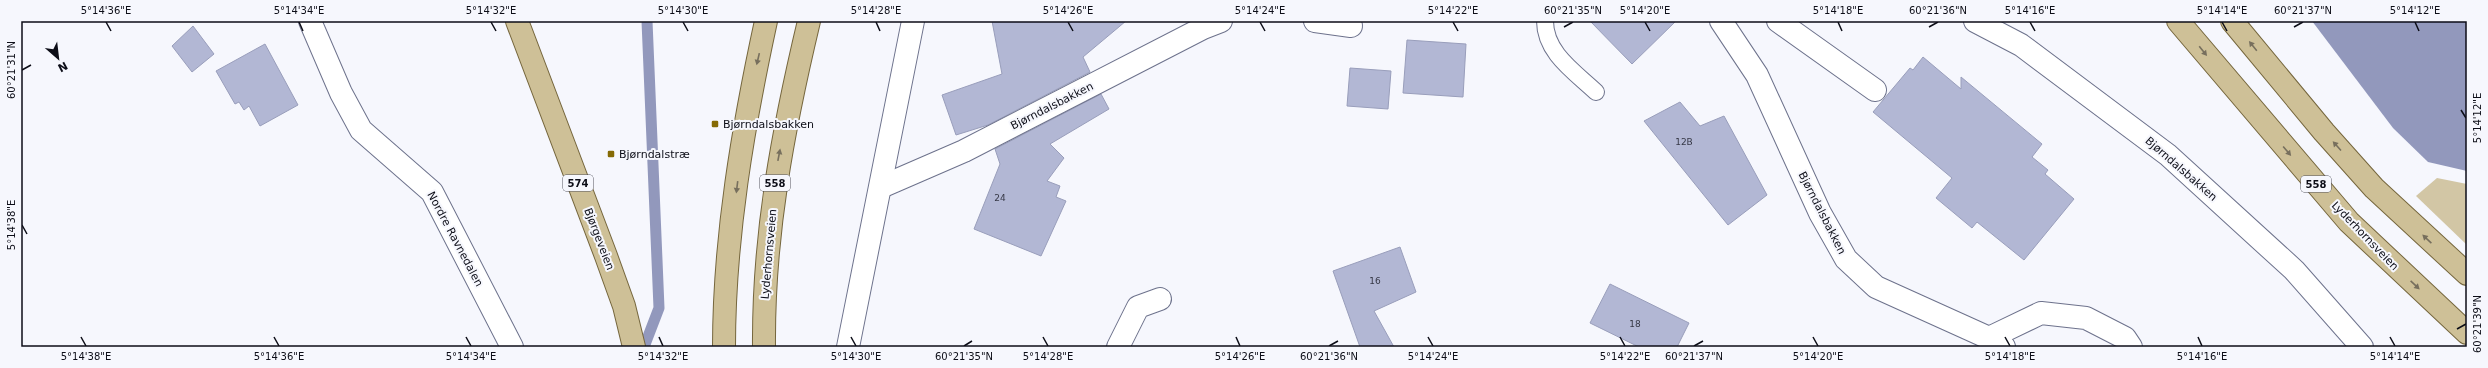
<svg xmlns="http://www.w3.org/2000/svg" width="2488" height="368" viewBox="0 0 2488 368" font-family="'DejaVu Sans',sans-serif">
<rect width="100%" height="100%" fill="#f6f7fd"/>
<path fill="#d2c6a5" d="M2437,178L2467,184V245L2416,196Z"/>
<path fill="#9298bc" d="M2312,21H2467V171L2428,162L2393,128Z"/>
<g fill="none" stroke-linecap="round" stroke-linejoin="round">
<path stroke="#9298bc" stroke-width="11" d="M644,347L659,308L647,21"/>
</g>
<g fill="#b2b7d4" stroke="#999ebb">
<path d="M992,21H1126L1083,57L1090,72L988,125L956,135L942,95L1002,74Z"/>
<path d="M1590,21H1676L1632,64Z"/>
<path d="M193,26L214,54L192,72L172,46Z"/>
<path d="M1407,40L1466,44L1463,97L1403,93Z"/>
<path d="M265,44L298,105L260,126L249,106L244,110L239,102L235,104L216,71Z"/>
<path d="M1923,57L1961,89V77L2042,144L2032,157L2048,170L2045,174L2074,199L2024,260L1977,222L1972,228L1936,198L1952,178L1873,112L1910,68L1913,70Z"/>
<path d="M1350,68L1391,71L1388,109L1347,106Z"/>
<path d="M1101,94L1109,109L1050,144L1064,158L1047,181L1060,186L1056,197L1066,201L1041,256L974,229L1000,164L995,149Z"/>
<path d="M1680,102L1700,126L1724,116L1767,195L1728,225L1644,121Z"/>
<path d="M1400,247L1416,292L1374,311L1394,347H1360L1333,271Z"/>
<path d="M1610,284L1689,323L1677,347H1639L1590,323Z"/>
</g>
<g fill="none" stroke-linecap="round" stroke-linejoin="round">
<defs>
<path id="service" d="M1545,21C1545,53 1575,72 1596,92"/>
<g id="minor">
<path d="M310,21L341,93L361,130L432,192L512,347"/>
<path d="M1315,21L1351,26"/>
<path d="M1721,21L1757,75L1820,213L1846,259L1876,287L1989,338L2004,347"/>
<path d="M1778,21L1875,90"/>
<path d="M1975,21L2021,45L2168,155L2294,270L2362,347"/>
<path d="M881,187L964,151L1203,28L1221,21"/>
<path d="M1989,338L2041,313L2086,318L2125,338L2131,347"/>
<path d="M848,347L913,21"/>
<path d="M1118,347L1138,307L1160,299"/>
</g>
<g id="primary">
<path d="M517,21L606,256L624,306L634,347"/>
<path d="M2178,21L2349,222L2467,333"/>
<path d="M2232,21L2324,132L2374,188L2467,274"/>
<path d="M724,347C724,238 743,127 766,21"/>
<path d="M764,347C763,235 783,130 809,21"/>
</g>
</defs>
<use href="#service" stroke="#6d728c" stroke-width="18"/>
<use href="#minor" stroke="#6d728c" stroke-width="24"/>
<use href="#primary" stroke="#75663d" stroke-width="24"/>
<use href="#service" stroke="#fff" stroke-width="16"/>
<use href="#minor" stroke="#fff" stroke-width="22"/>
<use href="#primary" stroke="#cec097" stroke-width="22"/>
</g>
<defs><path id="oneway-solid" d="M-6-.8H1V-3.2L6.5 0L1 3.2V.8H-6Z"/></defs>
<g fill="#776f5d">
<use href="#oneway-solid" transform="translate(2253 46) rotate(-129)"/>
<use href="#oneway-solid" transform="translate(2203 51) rotate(51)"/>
<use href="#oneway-solid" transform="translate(758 59) rotate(103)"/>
<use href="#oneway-solid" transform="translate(2337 146) rotate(-132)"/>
<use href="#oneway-solid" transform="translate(2287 151) rotate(50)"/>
<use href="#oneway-solid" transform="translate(779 155) rotate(-79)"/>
<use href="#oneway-solid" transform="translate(737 187) rotate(97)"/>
<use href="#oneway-solid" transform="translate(2427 239) rotate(-137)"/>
<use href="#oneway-solid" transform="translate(2415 285) rotate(43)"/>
</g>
<path fill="none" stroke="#0c0d17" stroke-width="1.5" d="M106,22L111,31M299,22L303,31M491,22L496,31M683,22L688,31M876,22L880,31M1068,22L1073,31M1260,22L1265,31M1453,22L1458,31M1645,22L1650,31M1838,22L1842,31M2030,22L2035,31M2222,22L2227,31M2415,22L2419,31M1564,27L1573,22M1929,27L1938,22M2294,27L2303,22M22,70L31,65M2461,110L2466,118M22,225L27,234M2457,329L2466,324M81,337L86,346M274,337L279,346M466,337L471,346M659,337L663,346M851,337L856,346M1043,337L1048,346M1236,337L1240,346M1428,337L1433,346M1620,337L1625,346M1813,337L1818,346M2005,337L2010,346M2198,337L2202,346M2390,337L2395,346M964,346L972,341M1329,346L1338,341M1694,346L1703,341"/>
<g fill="#856a05" stroke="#f6f7fd" stroke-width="1.5">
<rect x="711" y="120" width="8" height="8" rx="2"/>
<rect x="607" y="150" width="8" height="8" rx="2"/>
</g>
<g text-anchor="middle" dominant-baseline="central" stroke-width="4" stroke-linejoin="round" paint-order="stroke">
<g font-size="9" fill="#363846">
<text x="1684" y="142">12B</text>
<text x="1000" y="198">24</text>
<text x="1375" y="281">16</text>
<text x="1635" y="324">18</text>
</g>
<g fill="#f6f7fd" stroke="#52535c" stroke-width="1">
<rect x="563" y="175" width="30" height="16" rx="3"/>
<rect x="760" y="175" width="30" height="16" rx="3"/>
<rect x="2301" y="176" width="30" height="16" rx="3"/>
</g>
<g font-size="10" font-weight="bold" fill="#0c0d17">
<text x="578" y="183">574</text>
<text x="775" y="183">558</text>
<text x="2316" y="184">558</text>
</g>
<g font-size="11" fill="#0c0d17" stroke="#f6f7fd">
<text transform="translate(1052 106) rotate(-27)">Bjørndalsbakken</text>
<text transform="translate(2181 169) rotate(41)">Bjørndalsbakken</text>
<text transform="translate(1822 213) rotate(63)">Bjørndalsbakken</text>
<text transform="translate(2365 236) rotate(46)">Lyderhornsveien</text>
<text transform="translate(455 239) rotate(62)">Nordre Ravnedalen</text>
<text transform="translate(599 239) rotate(69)">Bjørgeveien</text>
<text transform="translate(769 254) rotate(-85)">Lyderhornsveien</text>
</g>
<g font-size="11" fill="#0c0d17" stroke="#f6f7fd" text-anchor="start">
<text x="723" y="124">Bjørndalsbakken</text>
<text x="619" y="154">Bjørndalstræ</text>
</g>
</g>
<rect width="2488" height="368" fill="none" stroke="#f6f7fd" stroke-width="44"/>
<g transform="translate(58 58) rotate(152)" stroke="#f6f7fd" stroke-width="3" paint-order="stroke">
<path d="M0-3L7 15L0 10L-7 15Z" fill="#0c0d17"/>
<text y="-6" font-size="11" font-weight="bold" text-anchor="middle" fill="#0c0d17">N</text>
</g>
<rect x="22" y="22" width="2444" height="324" fill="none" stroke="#0c0d17" stroke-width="1.5"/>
<g font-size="10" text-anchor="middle" fill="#0c0d17">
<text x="106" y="14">5°14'36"E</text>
<text x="299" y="14">5°14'34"E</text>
<text x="491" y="14">5°14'32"E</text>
<text x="683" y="14">5°14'30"E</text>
<text x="876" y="14">5°14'28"E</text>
<text x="1068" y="14">5°14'26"E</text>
<text x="1260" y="14">5°14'24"E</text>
<text x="1453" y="14">5°14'22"E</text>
<text x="1573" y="14">60°21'35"N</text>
<text x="1645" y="14">5°14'20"E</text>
<text x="1838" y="14">5°14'18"E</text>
<text x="1938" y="14">60°21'36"N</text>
<text x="2030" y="14">5°14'16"E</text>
<text x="2222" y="14">5°14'14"E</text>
<text x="2303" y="14">60°21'37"N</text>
<text x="2415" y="14">5°14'12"E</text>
<text transform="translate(11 70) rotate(-90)" y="4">60°21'31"N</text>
<text transform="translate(2477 118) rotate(-90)" y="4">5°14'12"E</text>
<text transform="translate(11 225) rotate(-90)" y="4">5°14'38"E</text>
<text transform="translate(2477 324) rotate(-90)" y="4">60°21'39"N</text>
<text x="86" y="360">5°14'38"E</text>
<text x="279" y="360">5°14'36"E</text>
<text x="471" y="360">5°14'34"E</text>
<text x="663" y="360">5°14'32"E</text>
<text x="856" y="360">5°14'30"E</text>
<text x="964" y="360">60°21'35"N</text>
<text x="1048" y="360">5°14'28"E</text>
<text x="1240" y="360">5°14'26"E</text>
<text x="1329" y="360">60°21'36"N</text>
<text x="1433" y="360">5°14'24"E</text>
<text x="1625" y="360">5°14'22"E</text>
<text x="1694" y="360">60°21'37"N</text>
<text x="1818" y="360">5°14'20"E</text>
<text x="2010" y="360">5°14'18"E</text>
<text x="2202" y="360">5°14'16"E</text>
<text x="2395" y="360">5°14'14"E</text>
</g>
</svg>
